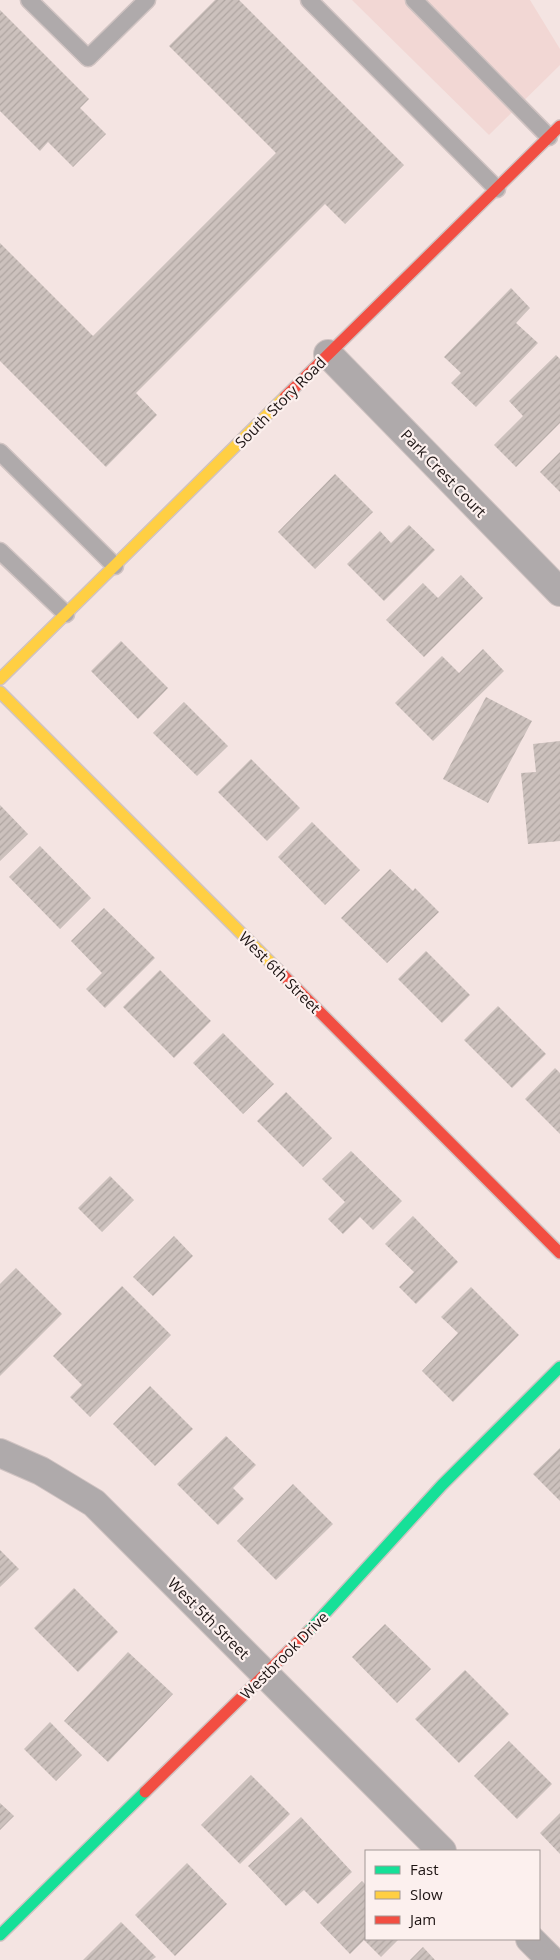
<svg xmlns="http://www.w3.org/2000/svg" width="560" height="1960" viewBox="0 0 560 1960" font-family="'Open Sans',sans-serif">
<defs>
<pattern id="building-hatch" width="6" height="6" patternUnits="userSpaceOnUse" patternTransform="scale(1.25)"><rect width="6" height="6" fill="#ccc1bd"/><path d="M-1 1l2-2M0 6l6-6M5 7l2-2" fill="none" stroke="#afa5a1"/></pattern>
</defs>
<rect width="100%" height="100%" fill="#f4e4e2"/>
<path fill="#f2d7d4" d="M352,0H530L560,49V65L489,135Z"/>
<g fill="url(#building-hatch)">
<path d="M215,0H239L404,165L345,224L325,204L136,393L157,415L106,467L0,361V243L93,336L276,153L169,46Z"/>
<path d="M0,10L89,99L80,108L106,134L73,167L48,142L40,151L0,111Z"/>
<path d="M511,288L530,308L516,323L538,343L476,407L451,383L461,373L444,357Z"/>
<path d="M556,355L560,359V423L516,467L494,445L523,416L509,401Z"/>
<path d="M560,452V492L540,472Z"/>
<path d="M335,474L373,512L315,569L278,532Z"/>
<path d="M409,525L435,550L384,601L347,564L380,531L391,543Z"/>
<path d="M461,575L483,598L424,657L386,620L423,583L438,598Z"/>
<path d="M121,641L168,688L138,719L91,671Z"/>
<path d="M483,649L504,671L433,741L395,703L442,656L459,673Z"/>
<path d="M486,697L532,721L488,803L443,779Z"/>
<path d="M184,702L228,746L197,776L153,733Z"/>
<path d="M560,741V841L528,844L521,773L536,772L533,744Z"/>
<path d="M251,759L300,808L267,841L218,792Z"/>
<path d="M0,805L28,834L0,861Z"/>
<path d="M312,822L360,870L325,905L278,857Z"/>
<path d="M40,846L91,898L60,929L9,877Z"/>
<path d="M390,869L413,891L415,888L439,912L387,963L341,918Z"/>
<path d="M104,908L155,958L105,1008L86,989L102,973L71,941Z"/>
<path d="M426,951L470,995L442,1023L398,979Z"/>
<path d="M160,970L211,1021L174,1058L123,1007Z"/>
<path d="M498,1006L546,1054L512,1088L464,1040Z"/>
<path d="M223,1033L274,1084L243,1114L193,1063Z"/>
<path d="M555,1068L560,1073V1134L525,1099Z"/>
<path d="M286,1092L332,1138L303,1167L257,1121Z"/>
<path d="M351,1151L402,1201L373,1230L360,1217L343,1234L328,1219L345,1202L322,1179Z"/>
<path d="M110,1176L134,1200L102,1232L78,1208Z"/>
<path d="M413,1216L458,1262L416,1304L399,1287L414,1272L385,1244Z"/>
<path d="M174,1236L193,1256L153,1296L133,1277Z"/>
<path d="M16,1268L62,1314L0,1376V1284Z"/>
<path d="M122,1286L171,1335L90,1417L70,1397L82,1385L53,1356Z"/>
<path d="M471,1287L519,1335L453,1402L422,1371L458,1333L441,1317Z"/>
<path d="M150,1386L193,1429L155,1466L113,1424Z"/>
<path d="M226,1436L256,1465L233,1488L244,1499L218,1525L177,1484Z"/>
<path d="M560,1448V1501L533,1474Z"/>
<path d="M293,1484L333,1524L276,1580L237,1541Z"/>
<path d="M0,1550L19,1569L0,1587Z"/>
<path d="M74,1588L118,1632L78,1672L34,1628Z"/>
<path d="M385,1624L431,1669L397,1703L352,1657Z"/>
<path d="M128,1652L173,1694L108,1762L64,1721Z"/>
<path d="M465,1670L509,1714L459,1763L415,1719Z"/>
<path d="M50,1722L82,1755L56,1781L24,1749Z"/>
<path d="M509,1741L552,1784L517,1819L474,1776Z"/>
<path d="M251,1775L290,1814L240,1864L201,1825Z"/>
<path d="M0,1803L14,1816L0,1830Z"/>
<path d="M560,1813V1854L540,1833Z"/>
<path d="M301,1817L352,1872L318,1904L304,1890L286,1906L248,1866Z"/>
<path d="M187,1863L227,1904L175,1956L135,1915Z"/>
<path d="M362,1881L366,1885V1939H399L381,1957L364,1940L350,1954L320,1923Z"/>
<path d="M121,1922L156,1957L152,1960H83Z"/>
<path d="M423,1947L435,1960H410Z"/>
</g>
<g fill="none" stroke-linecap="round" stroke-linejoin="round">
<defs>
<g id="lane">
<path d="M29,0L88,58L147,0"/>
<path d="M309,0L497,189"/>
<path d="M414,0L549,137"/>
<path d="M0,452L115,566"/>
<path d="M0,551L66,614"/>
</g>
<g id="street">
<path d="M328,354L560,592"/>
<path d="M0,1453L41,1471L94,1503L442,1851"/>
<path d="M530,1939L551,1960"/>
</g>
<g id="fast">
<path d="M308,1632L442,1485L560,1367"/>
<path d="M0,1935L145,1792"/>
</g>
<g id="slow">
<path d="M0,679L285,397"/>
<path d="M0,692L278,970"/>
</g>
<g id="jam">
<path d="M285,397L560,126"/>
<path d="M278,970L560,1253"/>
<path d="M145,1792L308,1632"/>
</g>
</defs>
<use href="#lane" stroke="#d0c3c2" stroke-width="19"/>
<use href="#street" stroke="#d0c3c2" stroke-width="30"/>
<use href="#fast" stroke="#d0c3c2" stroke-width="14"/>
<use href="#slow" stroke="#d0c3c2" stroke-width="14"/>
<use href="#jam" stroke="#d0c3c2" stroke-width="14"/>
<use href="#lane" stroke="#afaaab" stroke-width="16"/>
<use href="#street" stroke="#afaaab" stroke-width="28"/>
<use href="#fast" stroke="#16e098" stroke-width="11"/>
<use href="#slow" stroke="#ffcf43" stroke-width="11"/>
<use href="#jam" stroke="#f24e42" stroke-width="11"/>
</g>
<g text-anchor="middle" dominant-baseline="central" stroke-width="4.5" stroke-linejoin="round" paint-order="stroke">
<g font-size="15" fill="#1c1312" stroke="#fcf0ee">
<text transform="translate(280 402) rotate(-45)">South Story Road</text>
<text transform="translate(444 473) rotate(46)">Park Crest Court</text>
<text transform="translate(280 972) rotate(45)">West 6th Street</text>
<text transform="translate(209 1618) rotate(45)">West 5th Street</text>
<text transform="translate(284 1655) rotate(-45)">Westbrook Drive</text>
</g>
</g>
<rect x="365" y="1850" width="175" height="90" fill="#fcf0ee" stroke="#a29896"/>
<rect x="375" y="1866" width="25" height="8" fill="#16e098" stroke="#a29896"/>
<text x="410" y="1875" font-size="15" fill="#1c1312">Fast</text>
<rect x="375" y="1891" width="25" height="8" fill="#ffcf43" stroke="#a29896"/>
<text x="410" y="1900" font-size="15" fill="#1c1312">Slow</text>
<rect x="375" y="1916" width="25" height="8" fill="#f24e42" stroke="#a29896"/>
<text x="410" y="1925" font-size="15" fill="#1c1312">Jam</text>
</svg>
